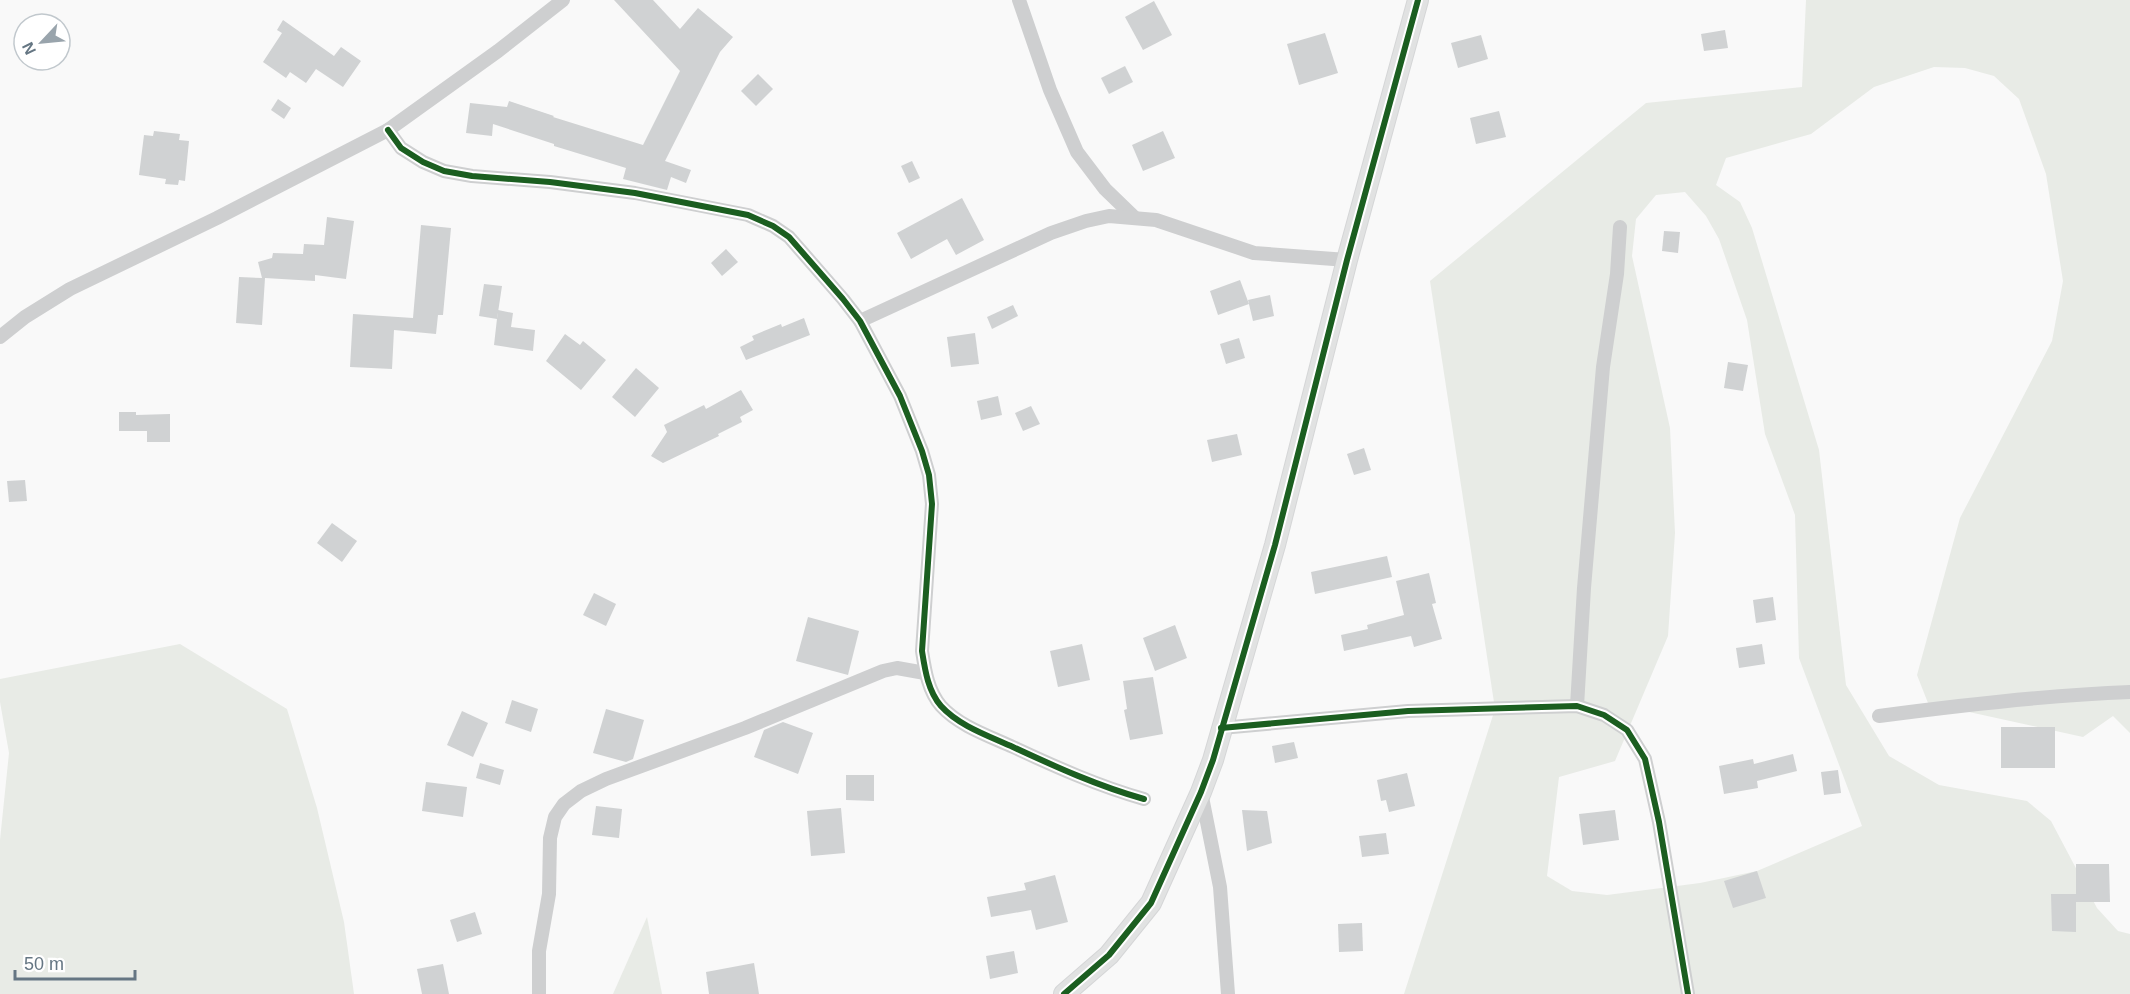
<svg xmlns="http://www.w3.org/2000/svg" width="2130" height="994" viewBox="0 0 2130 994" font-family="Helvetica,sans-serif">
<rect width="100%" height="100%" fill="#f9f9f9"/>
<g fill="#e8ebe6" fill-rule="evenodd">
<path d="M1806,0H2130V733L2113,716L2083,737L1928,703L1917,675L1960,518L2052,341L2063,281L2046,174L2019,99L1994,76L1965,68L1934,67L1874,87L1811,134L1726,158L1716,185L1740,202L1752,228L1819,450L1846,685L1889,756L1939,785L2027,801L2051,821L2097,908L2118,931L2130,934V994H1404L1495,709L1430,281L1646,103L1802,87ZM1685,192L1706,216L1719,239L1747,320L1765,434L1795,515L1799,658L1862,826L1757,871L1700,883L1607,895L1572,891L1547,876L1559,777L1615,761L1668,636L1675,533L1670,428L1632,256L1636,219L1656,195Z"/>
<path d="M180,644L287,709L317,808L344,922L354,994H0V840L9,753L0,702V679Z"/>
<path d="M647,917L662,994H613Z"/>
</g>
<g fill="#d0d2d3">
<path d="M614,0H653L680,29L698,8L733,37L720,52L665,161L691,170L686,183L671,177L667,190L623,179L626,168L554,146V144L493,124L492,136L466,133L470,103L507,107L509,101L554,116L553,117L643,145L680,71Z"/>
<path d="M1154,1L1172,35L1143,50L1125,17Z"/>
<path d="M283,20L334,56L341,47L361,61L343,87L316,69L306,83L290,72L286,78L263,62L282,33L277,30Z"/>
<path d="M1725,30L1728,48L1704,51L1701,34Z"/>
<path d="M1325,33L1338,73L1299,85L1287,44Z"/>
<path d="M1481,35L1488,59L1458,68L1451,43Z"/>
<path d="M1125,66L1133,82L1109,94L1101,78Z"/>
<path d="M758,74L773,89L756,106L741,91Z"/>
<path d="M278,99L291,108L284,119L271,110Z"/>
<path d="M1499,111L1506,137L1476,144L1470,118Z"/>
<path d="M154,131L180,134L179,140L189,141L185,181L179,180L178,185L165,184L166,179L139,175L144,135L153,136Z"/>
<path d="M1163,131L1175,158L1143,171L1132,145Z"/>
<path d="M912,161L920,178L909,183L901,166Z"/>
<path d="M962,198L984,240L956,255L947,239L911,259L897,233Z"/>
<path d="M327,217L354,221L346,279L315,275V281L265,278L262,325L236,323L239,277L262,278L258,262L272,258L273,253L303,254L304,244L324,245Z"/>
<path d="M421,225L451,228L443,315H438L436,334L394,330L392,369L350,367L353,314L413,318Z"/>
<path d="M1664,231L1680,232L1678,253L1662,251Z"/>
<path d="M726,249L738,262L722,276L711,263Z"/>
<path d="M1240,280L1249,304L1218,315L1210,291Z"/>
<path d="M484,284L502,286L497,319L479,316Z"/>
<path d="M1270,295L1274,316L1253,321L1248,300Z"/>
<path d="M1013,305L1018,316L992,329L987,317Z"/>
<path d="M498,310L513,313L511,327L535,330L533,351L494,345Z"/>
<path d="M804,318L810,335L746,360L740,347L754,340L752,336L781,324L782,327Z"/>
<path d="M975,333L979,364L951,367L947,337Z"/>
<path d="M565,334L580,345L583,341L606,360L581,390L546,361Z"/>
<path d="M1239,338L1245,358L1226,364L1220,344Z"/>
<path d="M1728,362L1748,365L1743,391L1724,388Z"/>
<path d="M636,368L659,388L635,417L612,397Z"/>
<path d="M741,390L753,410L740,417L742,422L718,434L719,436L663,463L651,456L667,432L664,425L704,405L706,409Z"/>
<path d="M998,396L1002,415L981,420L977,401Z"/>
<path d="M1031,406L1040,424L1023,431L1015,413Z"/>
<path d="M119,412H136V415L170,414V442H147V431H119Z"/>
<path d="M1237,434L1242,455L1212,462L1207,440Z"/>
<path d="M1364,448L1371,470L1354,475L1347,454Z"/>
<path d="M25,480L27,501L9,502L7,481Z"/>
<path d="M332,523L357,541L342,562L317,543Z"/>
<path d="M1387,556L1392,577L1315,594L1311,572Z"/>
<path d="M1429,573L1436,603L1432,604L1442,639L1414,647L1411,636L1344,651L1341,635L1368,629L1367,625L1404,615L1396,581Z"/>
<path d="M594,593L616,604L606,626L583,615Z"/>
<path d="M1773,597L1776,620L1756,623L1753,600Z"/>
<path d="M808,617L859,631L848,675L796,661Z"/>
<path d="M1175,625L1187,658L1155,671L1143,638Z"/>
<path d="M1082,644L1090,680L1058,687L1050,651Z"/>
<path d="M1762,644L1765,664L1739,668L1736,648Z"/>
<path d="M1153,677L1163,734L1130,740L1124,710L1127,709L1123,681Z"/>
<path d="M512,700L538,709L531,732L505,723Z"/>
<path d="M606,709L644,720L633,759L626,762L593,753Z"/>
<path d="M462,711L488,723L473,757L447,745Z"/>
<path d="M783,722L813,733L798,774L754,757L764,730Z"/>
<rect x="2001" y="727" width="54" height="41"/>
<path d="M1294,742L1298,758L1275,763L1272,746Z"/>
<path d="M1793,754L1797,771L1757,781L1758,788L1724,794L1719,766L1753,759L1754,764Z"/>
<path d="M480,763L504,770L500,785L476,778Z"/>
<path d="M1838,770L1841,793L1824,795L1821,772Z"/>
<path d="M1407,773L1415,806L1389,812L1386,800L1381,801L1377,780Z"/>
<path d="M846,775H874V801L846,800Z"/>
<path d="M426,782L467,787L463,817L422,811Z"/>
<path d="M596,806L622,809L619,838L592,835Z"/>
<path d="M841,808L845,853L811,856L807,811Z"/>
<path d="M1242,810L1267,811L1272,843L1247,851Z"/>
<path d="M1615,810L1619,840L1583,845L1579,814Z"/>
<path d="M1386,833L1389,854L1362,857L1359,836Z"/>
<path d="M2076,864H2109L2110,902H2076V932L2052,931L2051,894H2076Z"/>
<path d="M1757,871L1766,898L1733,908L1724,881Z"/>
<path d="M1055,875L1068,922L1036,930L1031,910L991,917L987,897L1026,890L1024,883Z"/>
<path d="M475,912L482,934L457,942L450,920Z"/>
<path d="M1362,923L1363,951L1339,952L1338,924Z"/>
<path d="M1014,951L1018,973L990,979L986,956Z"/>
<path d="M754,963L759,994H709L706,972Z"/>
<path d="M443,964L449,994H422L417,969Z"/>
</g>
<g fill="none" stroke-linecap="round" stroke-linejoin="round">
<defs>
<path id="secondary" d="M1064,994L1109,955L1151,903L1201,792L1213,760L1275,545L1347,260L1418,0"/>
</defs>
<use href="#secondary" stroke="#d5d6d7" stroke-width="22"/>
<g stroke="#cecfd0" stroke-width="14">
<path d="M1019,0L1050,90L1077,152L1105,189L1134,217"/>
<path d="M388,130L401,148L423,162L444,171L472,176L550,182L635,193L748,215L773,226L789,237L843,299L860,321L900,396L922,451L929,475L932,504L922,651C925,670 928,691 941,706C959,726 989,736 1013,747C1056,767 1098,786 1144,799"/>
<path d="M860,321L1051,233L1086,221L1109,216L1156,220L1254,253L1347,260"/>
<path d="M0,337L25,317L70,289L217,218L388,130L498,51L563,0"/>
<path d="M1577,706L1584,588L1603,367L1617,274L1620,227"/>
<path d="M1879,716C1962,705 2046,695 2130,692"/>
<path d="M1221,728L1408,711L1577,706L1604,715L1627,730L1645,759L1659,822L1688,994"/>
<path d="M1201,792L1220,887L1228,994"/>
<path d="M539,994V951L549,894L550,838L555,817L564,804L581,791L606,779L745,728L883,671L897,668L925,673"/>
</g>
<use href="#secondary" stroke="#e1e2e2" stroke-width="20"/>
<defs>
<g id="cycleway">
<path d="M388,130L401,148L423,162L444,171L472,176L550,182L635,193L748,215L773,226L789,237L843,299L860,321L900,396L922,451L929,475L932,504L922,651C925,670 928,691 941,706C959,726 989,736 1013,747C1056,767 1098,786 1144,799"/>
<path d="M1221,728L1408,711L1577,706L1604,715L1627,730L1645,759L1659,822L1688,994"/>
<path d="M1064,994L1109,955L1151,903L1201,792L1213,760L1275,545L1347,260L1418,0"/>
</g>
</defs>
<use href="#cycleway" stroke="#fff" stroke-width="10"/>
<use href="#cycleway" stroke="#1b5e20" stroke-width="6"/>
</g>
<g transform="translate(42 42) rotate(244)"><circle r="28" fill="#ffffff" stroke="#c1c8cd" stroke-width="1.5"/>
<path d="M0-4.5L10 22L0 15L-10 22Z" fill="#99a4ac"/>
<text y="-9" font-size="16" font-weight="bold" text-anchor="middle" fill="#657683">N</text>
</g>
<path d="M15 970v9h120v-9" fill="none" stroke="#657683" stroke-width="3"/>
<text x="24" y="970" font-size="18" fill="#657683" stroke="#ffffff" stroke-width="4.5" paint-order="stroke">50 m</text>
</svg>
